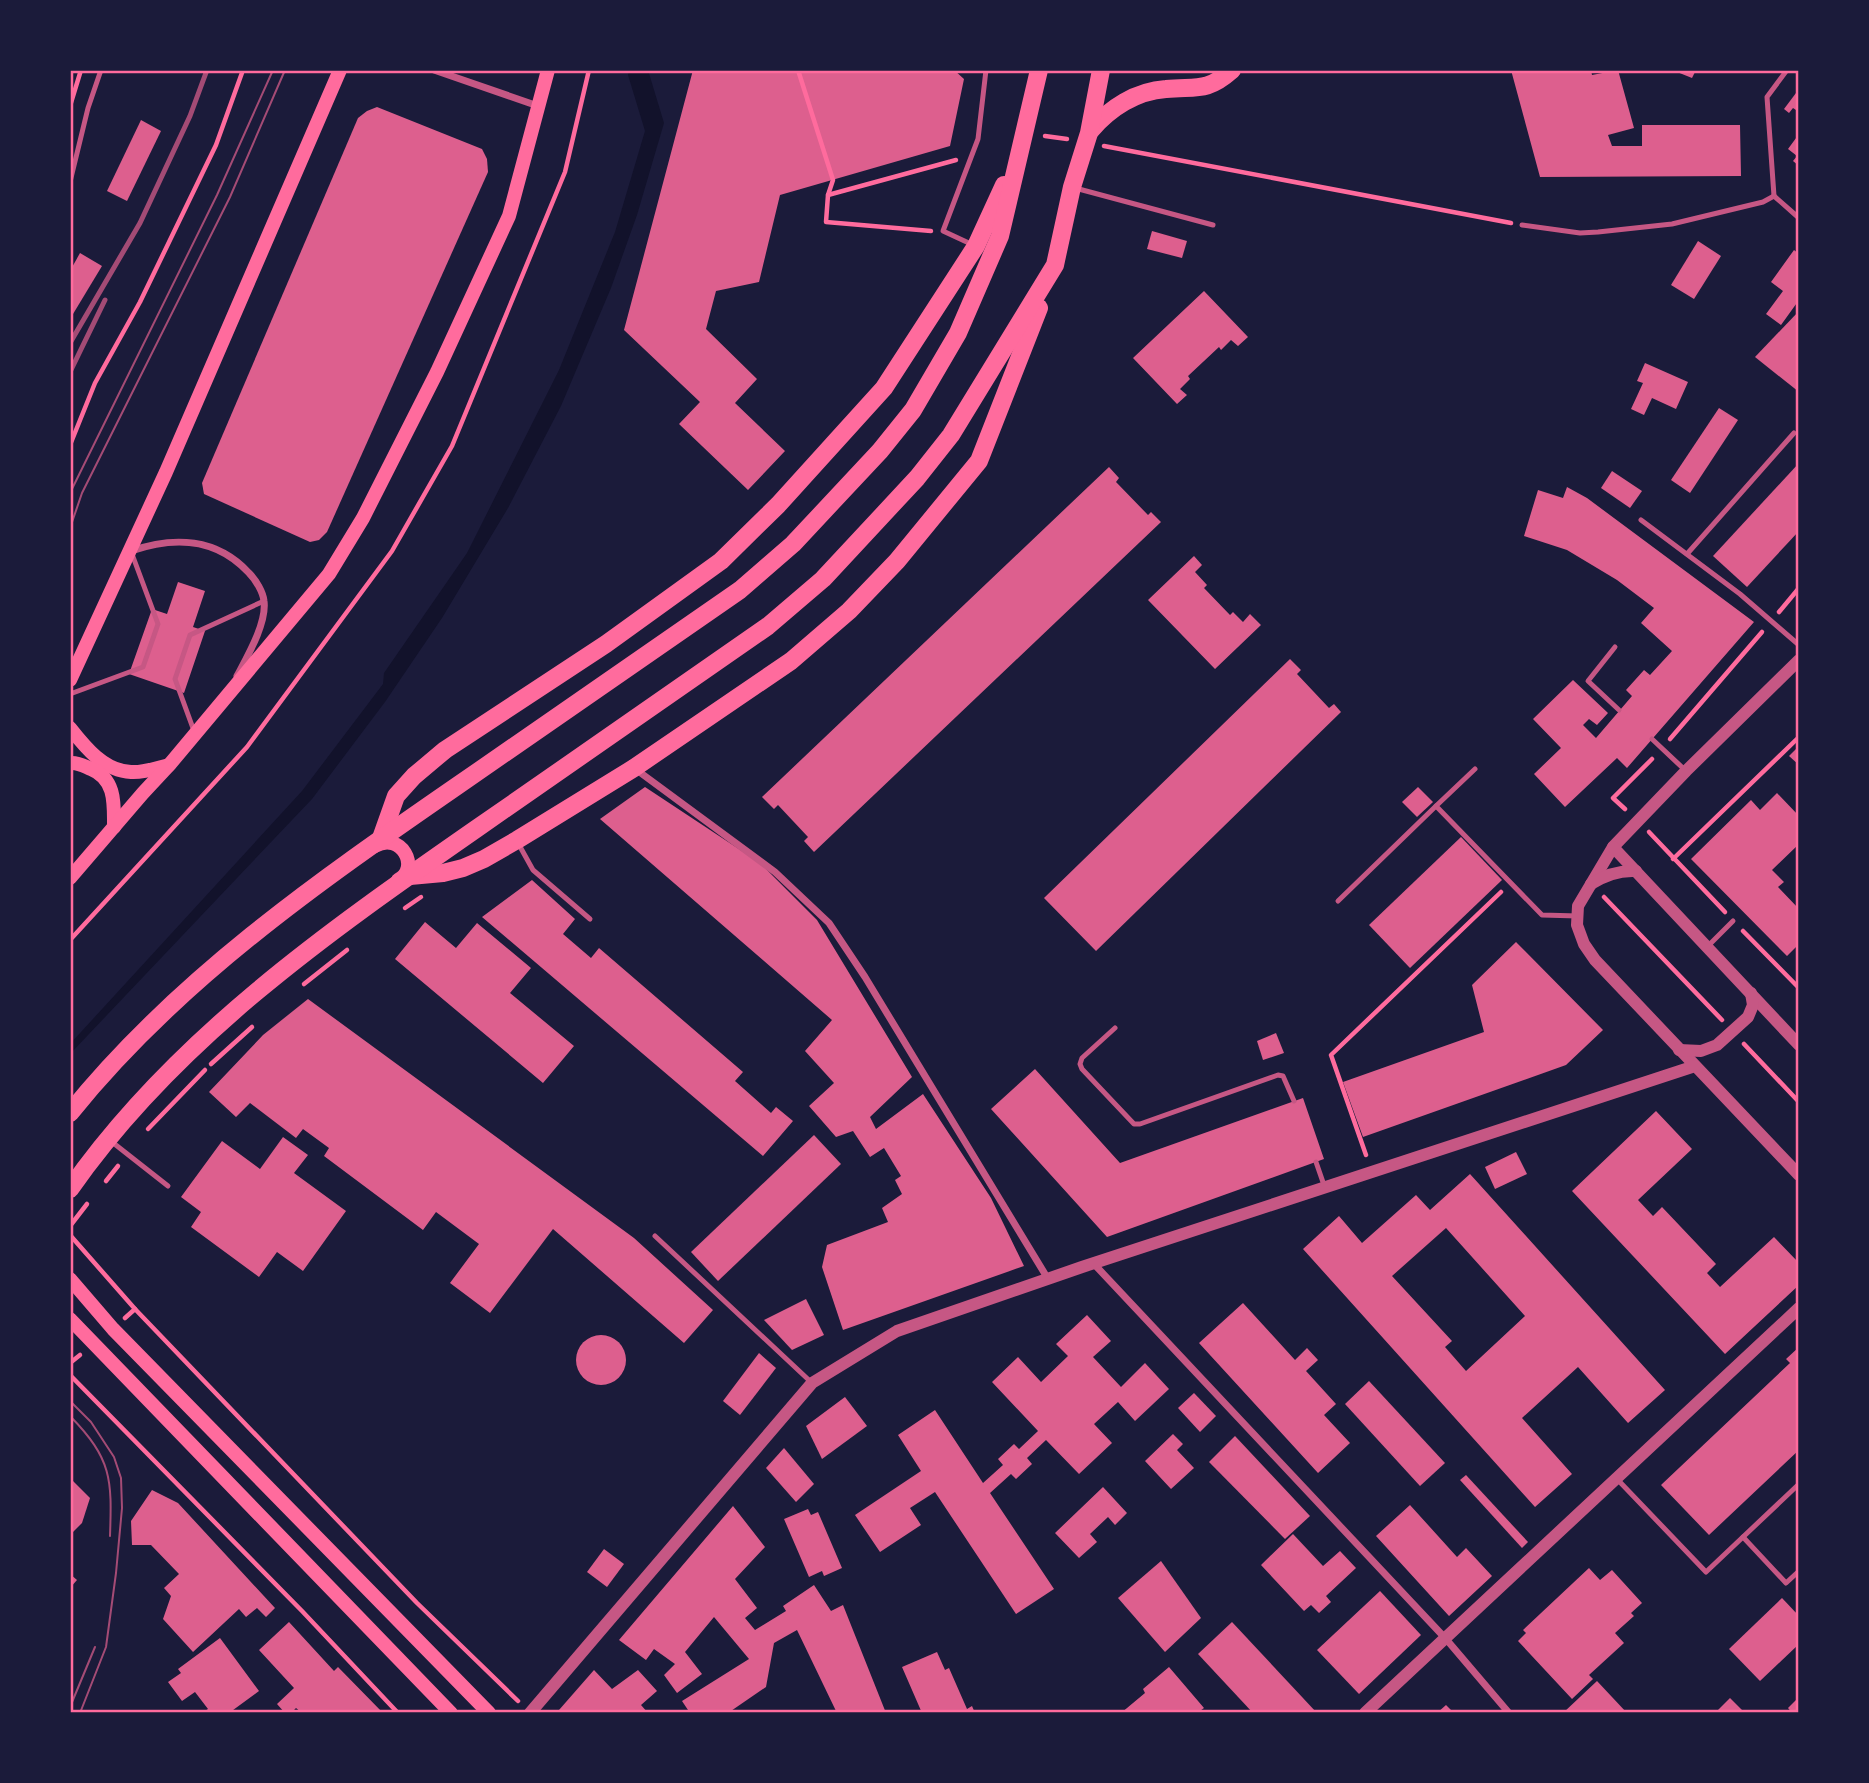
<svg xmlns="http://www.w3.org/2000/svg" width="1869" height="1783" viewBox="0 0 1869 1783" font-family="Raleway,sans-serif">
<rect width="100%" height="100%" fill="#1b1b3a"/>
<path fill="#12122b" d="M629,70H648L664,123L637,215L611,288L561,406L508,508L442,618L385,702L312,799L70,1054V1044L302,791L383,684L384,673L467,553L559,370L615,232L645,131L628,75Z"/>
<g fill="#dd5f8e" fill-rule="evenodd">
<path d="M693,70H954L964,79L950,146L780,195L759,282L716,291L706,329L757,379L735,403L785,451L748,490L679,424L700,402L624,330Z"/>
<path d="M1511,70H1591L1592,75L1618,70L1634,128L1608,135L1612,146H1642V125H1740L1741,176L1540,177Z"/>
<path d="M1672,70H1696L1692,78Z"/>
<path d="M1799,89V112L1793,108L1789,113L1784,109Z"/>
<path d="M377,107L482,149L487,159L488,172L327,532L319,540L310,542L204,494L202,483L358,118L367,111Z"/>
<path d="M141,120L161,131L127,201L107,191Z"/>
<path d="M1799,134V166L1793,161L1797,156L1788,149Z"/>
<path d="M1152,231L1187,241L1182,258L1147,249Z"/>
<path d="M1698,241L1721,256L1694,299L1671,285Z"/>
<path d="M1794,250L1799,254V300L1781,325L1766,314L1783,291L1771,282Z"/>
<path d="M80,253L102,266L70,319V271Z"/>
<path d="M1204,291L1248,337L1238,346L1231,340L1221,350L1219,347L1188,376L1190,379L1180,389L1187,395L1177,404L1133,358Z"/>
<path d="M1799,311V392L1755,357Z"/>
<path d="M1645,363L1688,382L1676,409L1652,398L1644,415L1631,409L1643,383L1637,381Z"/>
<path d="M1719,408L1738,420L1690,493L1671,480Z"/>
<path d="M1799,463V531L1747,587L1713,556Z"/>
<path d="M1109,467L1119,478L1116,482L1148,515L1151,512L1161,522L814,852L804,841L808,837L778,805L774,809L762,797Z"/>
<path d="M1612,471L1642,491L1630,508L1601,488Z"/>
<path d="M1567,487L1587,498L1754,622L1627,768L1617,758L1565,807L1534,774L1561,748L1533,719L1573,680L1608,713L1597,725L1589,719L1583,725L1596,738L1632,696L1626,690L1644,670L1650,675L1672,651L1641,623L1654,608L1617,580L1567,550L1524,536L1538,490L1563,498Z"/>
<path d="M1194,556L1202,565L1195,572L1207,585L1204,588L1230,615L1233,612L1243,622L1250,614L1261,625L1215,669L1148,600Z"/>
<path d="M178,582L205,591L193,627L205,631L184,693L129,674L152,609L167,614Z"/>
<path d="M1290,659L1301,670L1297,674L1329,708L1334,704L1341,712L1096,951L1044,898Z"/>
<path d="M1799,746V765L1789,756Z"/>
<path d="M645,787L760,863L817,920L912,1077L870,1117L876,1129L923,1094L991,1198L1024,1266L843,1330L822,1267L827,1245L888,1222L882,1208L902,1194L895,1180L901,1176L884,1148L870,1157L853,1131L836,1137L809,1106L834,1083L805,1051L832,1020L600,819Z"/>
<path d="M1418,787L1433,802L1417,817L1402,802Z"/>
<path d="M1777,793L1799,816V844L1772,870L1784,882L1778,887L1799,909V944L1787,956L1691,859L1751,800L1760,810Z"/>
<path d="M1461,837L1502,880L1410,968L1369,925Z"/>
<path d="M532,880L575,919L563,934L591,958L599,948L743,1072L735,1081L771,1113L776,1107L793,1121L763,1156L482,917Z"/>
<path d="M425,922L456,948L477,923L531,968L510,993L574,1046L543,1083L395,959Z"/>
<path d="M1516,942L1603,1030L1566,1065L1363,1137L1343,1082L1484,1032L1472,985Z"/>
<path d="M308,999L634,1238L713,1310L684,1343L553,1229L490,1313L450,1283L479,1244L436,1212L423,1230L324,1156L329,1148L303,1129L296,1138L250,1103L236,1117L209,1092L263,1035Z"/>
<path d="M1276,1033L1284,1053L1263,1060L1257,1041Z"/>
<path d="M1035,1069L1120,1163L1303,1098L1324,1159L1107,1237L991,1109Z"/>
<path d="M1656,1111L1692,1149L1638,1200L1653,1216L1662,1207L1716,1264L1707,1273L1720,1287L1774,1237L1799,1263V1285L1725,1354L1572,1191Z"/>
<path d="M814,1135L841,1164L718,1281L691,1252Z"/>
<path d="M283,1137L308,1155L294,1173L346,1211L303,1271L277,1252L259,1277L191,1227L201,1212L181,1197L222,1141L260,1169Z"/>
<path d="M1516,1152L1527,1174L1495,1189L1485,1167Z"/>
<path d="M1470,1174L1665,1390L1628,1423L1578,1367L1522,1418L1572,1474L1535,1507L1303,1249L1339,1216L1362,1243L1416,1195L1430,1210ZM1446,1228L1525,1316L1466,1371L1445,1347L1452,1341L1392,1276Z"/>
<path d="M806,1299L824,1335L792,1350L764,1320Z"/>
<path d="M1243,1303L1295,1360L1307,1348L1318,1360L1306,1371L1336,1404L1324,1415L1350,1443L1318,1473L1199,1343Z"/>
<path d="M1087,1315L1111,1341L1093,1357L1121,1387L1145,1363L1169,1389L1135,1421L1118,1402L1094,1424L1112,1443L1079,1474L1046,1440L1027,1458L1032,1464L1016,1479L1011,1474L990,1493L1054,1589L1016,1614L935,1492L910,1508L921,1525L880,1552L855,1515L921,1471L898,1435L935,1410L983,1483L1003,1465L998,1459L1014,1444L1019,1449L1038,1431L992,1382L1018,1357L1041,1382L1068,1356L1056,1344Z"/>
<circle cx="601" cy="1360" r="25"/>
<path d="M1799,1347V1450L1709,1535L1661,1485L1790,1363L1786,1359Z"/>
<path d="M759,1353L776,1368L740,1415L723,1401Z"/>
<path d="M1369,1381L1445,1463L1420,1486L1345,1404Z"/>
<path d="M1194,1393L1216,1416L1200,1432L1178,1408Z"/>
<path d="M845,1397L867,1426L822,1459L806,1426Z"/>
<path d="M1173,1434L1183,1444L1177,1450L1194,1468L1171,1489L1145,1461Z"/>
<path d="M1235,1436L1310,1516L1285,1539L1209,1462Z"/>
<path d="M784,1448L814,1484L796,1502L766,1468Z"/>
<path d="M1466,1475L1528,1542L1522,1548L1460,1480Z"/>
<path d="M70,1478L90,1498L82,1523L70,1535Z"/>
<path d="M1103,1487L1127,1513L1115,1525L1108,1517L1090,1534L1097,1542L1079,1558L1055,1533Z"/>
<path d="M152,1490L178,1503L275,1608L266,1617L257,1608L246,1617L239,1609L193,1652L163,1619L171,1596L164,1588L179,1574L151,1545H132L131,1521Z"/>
<path d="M1410,1505L1457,1557L1466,1548L1492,1576L1449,1616L1376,1536Z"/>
<path d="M733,1506L765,1547L735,1579L757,1608L745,1618L755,1630L786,1611L783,1606L814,1585L831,1611L843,1605L886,1713H833L836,1711L797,1630L774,1643L766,1687L728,1713H690L682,1701L749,1659L714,1617L685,1652L702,1674L677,1693L664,1675L675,1664L654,1649L646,1660L619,1640Z"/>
<path d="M808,1509L811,1515L818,1512L842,1568L824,1576L822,1571L809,1577L784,1519Z"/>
<path d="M1293,1534L1323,1566L1340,1551L1356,1568L1326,1596L1331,1602L1319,1613L1311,1605L1304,1611L1261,1565Z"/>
<path d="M604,1549L624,1564L607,1587L587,1572Z"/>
<path d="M1161,1561L1201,1618L1165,1652L1118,1598Z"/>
<path d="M1589,1568L1600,1580L1612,1570L1642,1603L1631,1613L1634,1616L1615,1633L1624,1643L1589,1675L1593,1679L1572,1699L1518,1641L1526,1633L1523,1630Z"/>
<path d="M70,1574L77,1580L70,1588Z"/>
<path d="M1380,1591L1421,1635L1359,1694L1317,1650Z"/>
<path d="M1782,1598L1799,1616V1644L1760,1681L1729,1649Z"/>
<path d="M289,1622L334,1671L338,1667L383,1713H302L296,1708L291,1713H285L277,1704L294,1688L259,1650Z"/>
<path d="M1232,1622L1317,1713H1253L1198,1654Z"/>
<path d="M220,1638L259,1691L229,1713H202L208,1709L195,1692L182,1701L168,1682L181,1673L178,1669Z"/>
<path d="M937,1652L945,1670L949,1668L967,1709L972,1706L975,1713H922L902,1667Z"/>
<path d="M1169,1667L1204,1708L1197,1713H1121L1145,1693L1143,1689Z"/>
<path d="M594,1670L612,1689L638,1670L657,1691L641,1705L648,1713H563L559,1710Z"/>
<path d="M1597,1681L1627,1713H1563Z"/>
<path d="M1799,1697V1713H1792L1788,1708Z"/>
<path d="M1730,1698L1745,1713H1715Z"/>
<path d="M1446,1705L1454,1713H1437Z"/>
</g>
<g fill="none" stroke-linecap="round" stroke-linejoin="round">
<g stroke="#ff6b9d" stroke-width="4.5">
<path d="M798,70L833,180L828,195L826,222L931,231"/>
<path d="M70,106L81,70"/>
<path d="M1045,136L1067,139"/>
<path d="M1104,146L1511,223"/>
<path d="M828,195L956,160"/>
<path d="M70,445L95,383L140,302L216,145L243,70"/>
<path d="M1779,612L1799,588"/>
<path d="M1670,739L1762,632"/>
<path d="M1625,809L1613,798L1652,759"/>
<path d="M1649,832L1725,912"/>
<path d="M1673,859L1799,737"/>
<path d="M1604,897L1722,1020"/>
<path d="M405,908L421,897"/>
<path d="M1743,931L1799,988"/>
<path d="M70,940L247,747L392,551L452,446L565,172L589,70"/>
<path d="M304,984L347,950"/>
<path d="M1744,1044L1799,1102"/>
<path d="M211,1064L252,1027"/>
<path d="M148,1129L205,1070"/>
<path d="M1366,1155L1331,1055L1501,892"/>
<path d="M106,1181L118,1166"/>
<path d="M70,1226L87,1204"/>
<path d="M70,1235L135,1309L125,1318"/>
<path d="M135,1309L417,1603L518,1701"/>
<path d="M70,1363L80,1355"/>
<path d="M70,1375L302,1611L398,1713"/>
</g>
<g stroke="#c65784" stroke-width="5">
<path d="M70,182L88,108L101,70"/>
<path d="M1075,188L1213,225"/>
<path d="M1774,196L1767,97L1787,70"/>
<path d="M1774,196L1799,218"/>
<path d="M1522,225L1580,233L1598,232L1672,224L1763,202L1774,196"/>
<path d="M971,244L943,231L978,139L986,70"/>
<path d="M1641,520L1740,594L1799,645"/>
<path d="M1687,554L1794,433"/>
<path d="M1615,647L1588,681L1619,710"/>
<path d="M70,694L143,667L158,624L132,554"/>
<path d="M194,731L175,679L190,635L264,601"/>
<path d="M1652,739L1686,771"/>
<path d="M1475,769L1436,806L1542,915L1578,916"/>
<path d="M518,843L533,870L590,919"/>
<path d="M1338,901L1436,806"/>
<path d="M1708,946L1733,921"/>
<path d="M1115,1028L1082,1058L1080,1064L1082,1069L1134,1124H1140L1278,1075L1283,1076L1294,1101"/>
<path d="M112,1142L168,1186"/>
<path d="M1316,1162L1325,1188"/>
<path d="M655,1236L812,1383"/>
<path d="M1617,1479L1706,1572L1799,1484"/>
<path d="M1743,1537L1786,1583L1799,1571"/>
</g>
<g stroke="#c65784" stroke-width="7">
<path d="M434,70L538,106"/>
<path d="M131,551C174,536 217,538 249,573C256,580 263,592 264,601C267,623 247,657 237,676"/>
<path d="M634,768L775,872L829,923L865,977L1048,1279"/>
<path d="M1094,1264L1446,1639L1509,1713"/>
</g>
<g stroke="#c65784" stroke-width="12">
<path d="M1799,660L1686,771L1613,847L1578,906L1577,925L1584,944L1595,960L1799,1175"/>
<path d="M1613,847L1799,1045"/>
<path d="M1591,884C1605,875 1619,870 1636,871"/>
<path d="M1679,1050L1701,1051L1717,1045L1748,1017L1753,1005L1751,993"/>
<path d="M530,1713L812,1383L897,1331L1082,1267L1695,1066"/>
<path d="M1365,1713L1799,1308"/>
</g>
<g stroke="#ff6b9d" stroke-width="14">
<path d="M70,680L166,472L340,70"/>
<path d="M70,728C85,747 104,771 131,772C144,773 157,768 169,765"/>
<path d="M70,763C78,762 84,766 91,769C116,779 114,804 114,827"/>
<path d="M375,846C401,831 421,868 398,880"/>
<path d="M70,878L143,793L170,764L329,574L363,518L437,372L509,216L548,70"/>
<path d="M70,1279L113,1329L489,1713"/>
<path d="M70,1319L451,1713"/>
</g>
<g stroke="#ff6b9d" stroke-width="18">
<path d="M1091,130C1110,108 1136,91 1166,89C1196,86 1206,93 1232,70"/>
<path d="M380,841L396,796L414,776L445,750L606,644L721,561L778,505L884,388L976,246L1004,185"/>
<path d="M410,876L443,873L463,868L484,859L517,840L634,768L791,661L849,611L897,561L979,461L1039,308"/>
<path d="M70,1113C177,980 318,882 457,786C551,721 645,655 740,590L793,544L880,451L913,410L958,333L1000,236L1039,70"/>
<path d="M70,1189C175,1039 328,932 476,829C574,761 671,693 768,626L823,579L917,478L951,435L1055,265L1072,187L1089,133L1101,70"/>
</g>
<g stroke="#a44b75" stroke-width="2">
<path d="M70,493L217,195L273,70"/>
<path d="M70,528L82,493L230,197L285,70"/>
<path d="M70,1401L91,1422L114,1457L121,1478L122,1508L116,1573L106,1647L80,1713"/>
<path d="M70,1416C112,1459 112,1479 110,1536"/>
<path d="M70,1707L95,1647"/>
</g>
<g stroke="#a44b75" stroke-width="5">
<path d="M70,343L140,223L190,116L207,70"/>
<path d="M70,372L105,300"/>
</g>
</g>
<rect width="1869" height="1783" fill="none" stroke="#1b1b3a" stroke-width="144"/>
<rect x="72" y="72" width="1725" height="1639" fill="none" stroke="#ff6b9d" stroke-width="2.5"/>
</svg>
